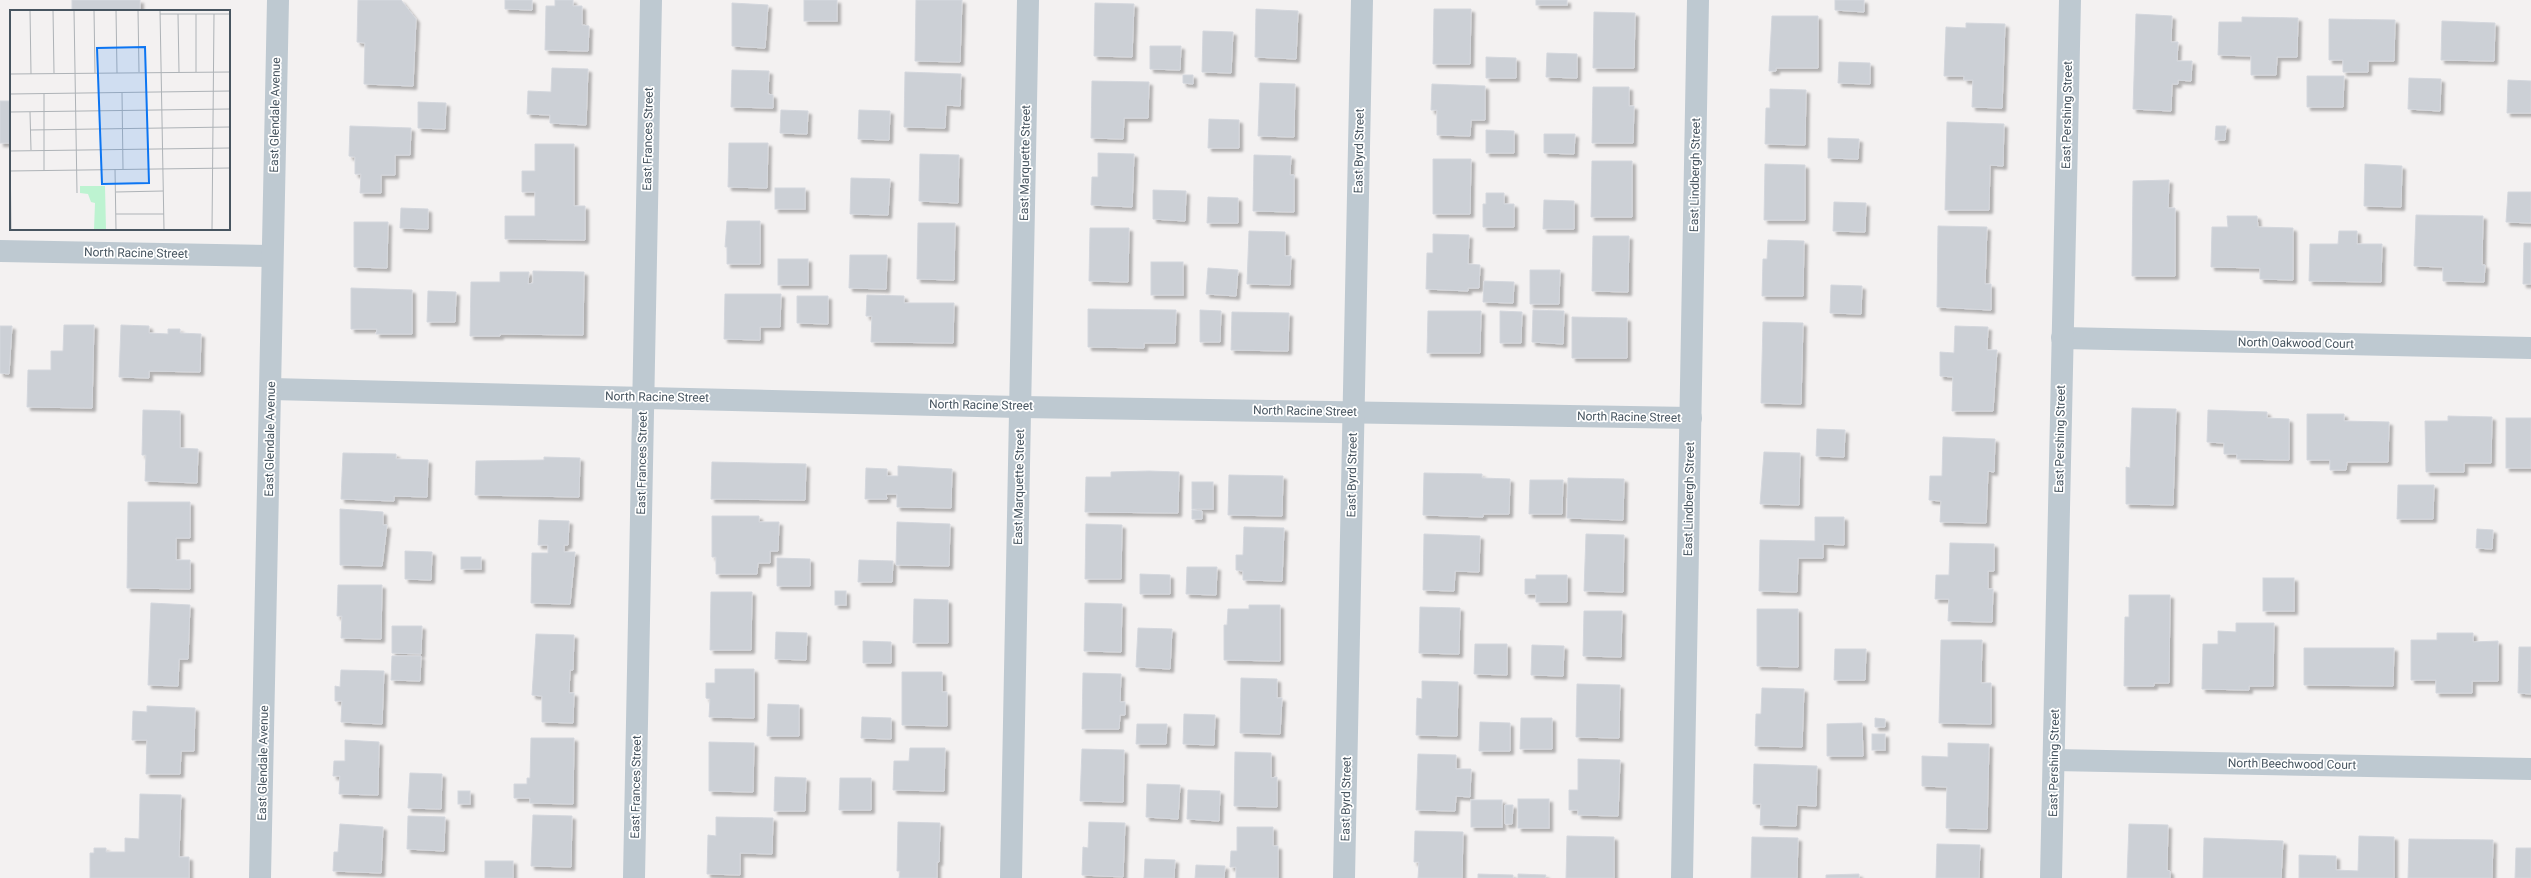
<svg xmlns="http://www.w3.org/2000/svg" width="2531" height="878" viewBox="0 0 2531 878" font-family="Roboto,sans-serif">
<defs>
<filter id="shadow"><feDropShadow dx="3.5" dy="3.5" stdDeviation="1" flood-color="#0004"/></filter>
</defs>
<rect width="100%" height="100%" fill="#f3f1f1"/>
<g fill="#ccd0d6" stroke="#d4d7dd" filter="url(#shadow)">
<rect x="72" y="0" width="68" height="11"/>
<path d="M358,0H401L416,19L413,86L364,84L365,43L357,42Z"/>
<path d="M505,0H532V10L505,9Z"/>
<path d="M555,0H573V6H582V25L589,26L588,51L545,50L546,6H555Z"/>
<rect x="804" y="0" width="33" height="21"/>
<path d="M916,0H962L960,62L915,61Z"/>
<rect x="1536" y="0" width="31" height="5"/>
<path d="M1835,0H1864V12L1835,10Z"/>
<path d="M732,3L768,5L765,48L732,46Z"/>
<path d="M1095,3L1134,4L1132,57L1094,56Z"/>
<path d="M1256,9L1298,11L1296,59L1255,57Z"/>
<path d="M1434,9H1471L1470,64H1433Z"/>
<path d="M1594,12L1635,13L1634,68H1593Z"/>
<path d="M2136,14L2172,16L2171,42H2178L2177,61H2192L2191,81L2178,80V84H2172L2171,111L2133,109Z"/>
<path d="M1772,16H1818V68H1776V71H1769Z"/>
<path d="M2242,17L2298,18L2297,57H2277L2276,75H2251V56L2218,55L2219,22H2242Z"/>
<path d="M2329,19L2395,20L2394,61H2368V72H2343V60H2329Z"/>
<path d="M2442,21L2495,23L2494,61L2441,60Z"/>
<path d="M1966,23L2005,24L2002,108L1972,107L1973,80H1964V76H1944L1946,27L1966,28Z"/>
<path d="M1203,31L1233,32L1231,73L1202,72Z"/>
<path d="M1150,46H1181L1180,70L1150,69Z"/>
<path d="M1547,53L1577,54V78L1546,77Z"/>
<path d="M1486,57L1516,58V78H1486Z"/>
<path d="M1839,62L1870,63V84L1838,83Z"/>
<path d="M552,68L588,69L586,125L550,123V115L527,114L528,91L551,92Z"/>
<path d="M732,70L769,71L768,94L773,95V108L731,107Z"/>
<path d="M905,72L961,74L960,106L946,105L945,128L904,127Z"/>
<path d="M1183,75H1193V84L1183,83Z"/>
<path d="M2307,76H2344L2343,107H2307Z"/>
<path d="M2409,78L2441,79L2440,111L2408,109Z"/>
<path d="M2508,80L2531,81V113H2507Z"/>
<path d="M1092,81L1149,82L1148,118H1124L1123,139L1091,138Z"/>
<path d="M1260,83L1295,84L1294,137L1258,136Z"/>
<path d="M1432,84L1485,86V120H1471L1470,136L1437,135V110H1431Z"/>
<path d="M1593,87H1629V106H1634L1633,143H1592Z"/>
<path d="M1770,89L1806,90L1805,145L1765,144L1766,108H1770Z"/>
<rect x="0" y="101" width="11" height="42"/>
<path d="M418,102L446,103L445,129L418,128Z"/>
<path d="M781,110L808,111L807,134L780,133Z"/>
<path d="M859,110L890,111L889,140L858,139Z"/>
<path d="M1209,119L1239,120V148H1208Z"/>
<path d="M1947,122L2004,124L2003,166L1990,165L1989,210H1945Z"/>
<path d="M350,126L411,128L410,155H395V175H381V193H360L361,174H355V157L349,156Z"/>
<path d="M2216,126H2226L2225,140H2215Z"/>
<path d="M1486,130L1514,131V153H1486Z"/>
<path d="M1544,134H1575L1574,154L1544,153Z"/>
<path d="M1828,138L1859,139L1858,159L1828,158Z"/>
<path d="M729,143H768L767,188L728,187Z"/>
<path d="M535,144H574V206H585V240L505,239V216H535V192H522V171H535Z"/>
<path d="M1098,153L1134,154L1132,207L1091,205L1092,177H1098Z"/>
<path d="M920,154L959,155L958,203L919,201Z"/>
<path d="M1254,155L1291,156L1290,175H1294V212L1253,211Z"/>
<path d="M1433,159H1471L1470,214H1433Z"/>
<path d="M1592,161H1632V217H1591Z"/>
<path d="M1765,164L1805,165V220H1764Z"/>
<path d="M2365,164L2402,166L2401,207L2364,206Z"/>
<path d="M851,178L890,179L888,215L850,214Z"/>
<path d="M2169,180L2168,208H2175V276H2132L2133,181Z"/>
<rect x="775" y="188" width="30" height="21"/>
<path d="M1153,190L1186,191L1185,221L1153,219Z"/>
<path d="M2508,192H2531V223L2506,222Z"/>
<path d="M1486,193H1504V204H1514V227H1483V204H1486Z"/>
<path d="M1208,197L1238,198V223H1207Z"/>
<path d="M1544,200L1574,201V229H1543Z"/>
<path d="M1834,202L1866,203L1865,232L1833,231Z"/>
<path d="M401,208L428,209V229L400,228Z"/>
<path d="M2416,215L2483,216L2482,265H2485L2484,282L2443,281V267L2414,266Z"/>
<path d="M2227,216H2257L2258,227L2293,228V280L2260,279V268L2211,267L2212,227H2228Z"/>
<path d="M727,221H760V264H727V247H725Z"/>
<path d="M354,222H388L387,268L354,267Z"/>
<path d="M918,223H955L954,280L917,279Z"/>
<path d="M1938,226L1987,227L1985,284H1991V310L1937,307Z"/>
<path d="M1090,228H1129L1128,282L1089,281Z"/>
<path d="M1249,231L1285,232V256H1291L1290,285L1247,284Z"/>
<path d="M2339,231H2357V244H2382L2381,282L2309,281L2310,244H2338Z"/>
<path d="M1433,234L1469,235L1468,264L1480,265L1479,288H1468V291L1426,289L1427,253H1433Z"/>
<path d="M1593,236H1629L1628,292L1592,291Z"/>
<path d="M1768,240L1804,241L1803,296H1762L1763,259H1767Z"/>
<path d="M2524,243H2531V284H2523Z"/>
<path d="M850,255H887L886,289L849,288Z"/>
<rect x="778" y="259" width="30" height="26"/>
<rect x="1151" y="262" width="32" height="33"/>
<path d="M1208,268L1238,270L1236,296L1206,294Z"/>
<path d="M1530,270H1560L1559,304H1530Z"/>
<path d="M533,271L584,272L583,335L500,334V336H470L471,282H500V272H529L528,284L533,283Z"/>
<path d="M1484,281L1514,282L1513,303L1483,302Z"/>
<path d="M1831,285L1862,286L1861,314L1830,313Z"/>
<path d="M351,288L412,290V334H376L377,329H351Z"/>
<path d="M428,291L456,292L455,322H427Z"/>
<path d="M725,294H781L780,327H760V340L724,339Z"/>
<path d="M867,295L904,296V303H954L953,343L871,342L872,316H866Z"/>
<path d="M797,296H828V324L797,323Z"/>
<path d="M1088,309L1176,310L1175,343H1144V348L1088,347Z"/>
<path d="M1200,310L1221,311L1220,342H1200Z"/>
<path d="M1533,310L1564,311L1563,344L1532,342Z"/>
<path d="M1428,311H1481L1480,353H1427Z"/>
<path d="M1500,311L1522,312L1521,343H1500Z"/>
<path d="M1232,312L1289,313L1288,351L1231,350Z"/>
<path d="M1572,317L1627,318V358H1572Z"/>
<path d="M1763,322L1803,323L1801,404L1761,403Z"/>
<path d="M64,325H94L92,408L27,407L28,370H51V351H63Z"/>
<path d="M121,325L149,326V333L168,334V329H180V333L201,334L200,372L149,371V378L119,377Z"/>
<path d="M0,326H12L9,374L0,373Z"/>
<path d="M1955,326L1988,327L1987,350H1997L1993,411H1952L1953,377L1940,376V352L1954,353Z"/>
<path d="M2132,408L2176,409L2173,505L2126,504V467L2130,468Z"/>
<path d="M143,410L180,411V448L198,449L197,483L145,481L146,455H142Z"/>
<path d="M2208,410L2267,412V418L2289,419V460L2237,459V454H2224V443L2207,442Z"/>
<path d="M2307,414H2344V421L2389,422L2388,462H2347L2346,470H2330V460H2307Z"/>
<path d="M2448,416L2492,417L2491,463H2464V472H2426L2425,421H2448Z"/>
<rect x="2506" y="418" width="25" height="50"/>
<path d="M1817,429L1845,430L1844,457L1816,456Z"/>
<path d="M1943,437L1995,439L1994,472L1988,471L1986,523L1940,522L1941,501L1929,500L1930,476H1942Z"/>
<path d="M1764,452L1800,453L1799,505L1760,504Z"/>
<path d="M343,453L396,454V459L428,460L427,497L394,496V501L341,499Z"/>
<path d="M544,457L580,458L579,497L475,495L476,461L544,460Z"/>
<path d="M712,462L806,464L805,500L711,499Z"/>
<path d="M898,466L952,469L951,508L897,507V494H886L887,499H865L866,468L887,469V476H898Z"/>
<path d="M1149,471L1179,472L1178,513L1085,512L1086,477H1111V472Z"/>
<path d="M1424,473L1482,474V478L1510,479L1509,514H1483V517L1423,515Z"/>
<path d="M1229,475L1283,476L1282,516L1228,515Z"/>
<path d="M1568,478L1624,479L1623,520L1567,518Z"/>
<path d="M1530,480H1563L1562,514H1529Z"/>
<rect x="1192" y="482" width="21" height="27"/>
<path d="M2398,485H2434L2433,519H2397Z"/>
<path d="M128,502H190V538H176V560H190V589L127,588Z"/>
<path d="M340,509L383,512V525H387L382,566L340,565Z"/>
<path d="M1192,510L1202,511V519H1192Z"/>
<path d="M712,516H759V522H779L778,551H770V563H758L757,574H716V557H712Z"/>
<path d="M1815,517H1844V545L1823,544V558H1798L1797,592L1759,591L1760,540L1815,541Z"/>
<path d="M539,520L569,521L568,545H564V552H575L570,604L531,603L532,553H548V545H538Z"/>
<path d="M897,522L950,524L949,566L896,565Z"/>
<path d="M1086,524L1122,525L1121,579H1085Z"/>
<path d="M1244,527L1284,528L1282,581L1243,580V571L1236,570V555H1243Z"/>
<path d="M2477,529L2493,530L2492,549L2476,548Z"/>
<path d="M1424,534L1480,536L1479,572L1455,571L1454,591L1423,590Z"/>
<path d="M1586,534L1624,535L1623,592L1584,591Z"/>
<path d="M1950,543L1994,544V571H1988V589H1993L1992,622L1948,621L1949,599H1935L1936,575H1949Z"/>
<path d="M405,551L432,552L431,580L405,579Z"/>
<rect x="461" y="557" width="20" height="12"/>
<path d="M777,558L810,559V586H777Z"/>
<path d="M859,560L893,561L892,582H858Z"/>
<path d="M1187,567H1217L1216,595L1186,594Z"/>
<path d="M1140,574L1170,575V594H1140Z"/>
<path d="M1536,575H1567V602H1536V594H1525V579H1536Z"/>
<rect x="2263" y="578" width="31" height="33"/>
<path d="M338,585H382L381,639L341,638L342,616H337Z"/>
<rect x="835" y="591" width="11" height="14"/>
<path d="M711,592H752L751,650H710Z"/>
<path d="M2129,595H2170L2169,683H2154V686H2124L2125,617H2129Z"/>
<path d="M914,599L948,600V643H913Z"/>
<path d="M151,603L190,605L188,659H179L178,686L148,685Z"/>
<path d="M1085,603L1122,604L1121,652L1084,651Z"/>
<path d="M1249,605H1280V661L1224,660V625H1227L1228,609H1249Z"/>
<path d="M1420,607L1460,608L1459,654L1419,653Z"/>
<path d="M1757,609H1798V667L1757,666Z"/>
<path d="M1584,611H1622L1621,657L1583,656Z"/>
<path d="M2236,623H2274L2273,686H2249V690L2202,689L2203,644H2218V631L2236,632Z"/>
<path d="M392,626H422L421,654L392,653Z"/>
<path d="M1138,628L1172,629L1170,669L1136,667Z"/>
<path d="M776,632L807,633L806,660L775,659Z"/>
<path d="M2437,633H2473V642L2498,641V681H2472V693H2436V680H2411V640H2437Z"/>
<path d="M536,634L574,635L573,670H570L569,693H574L573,723L542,722V696L532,695Z"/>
<path d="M1941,640H1982L1981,683H1991V724L1939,723Z"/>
<path d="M863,641L891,642V663H863Z"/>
<path d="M1475,644H1507V675L1474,674Z"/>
<path d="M1532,645L1564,646L1563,676L1531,675Z"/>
<path d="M2519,647H2531V694L2518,693Z"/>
<path d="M2304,648H2394L2393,686L2304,685Z"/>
<path d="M1835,649H1866L1865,680H1834Z"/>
<path d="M392,656H421L420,681L391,680Z"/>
<path d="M715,669H754V718L709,717L710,699L706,698V683H715Z"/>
<path d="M341,670L384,671L382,724L341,722L342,701H335V686L340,687Z"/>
<path d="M902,672H942V692H947V726L902,725Z"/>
<path d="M1083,673L1121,674L1120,702H1125V715H1120L1119,729H1082Z"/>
<path d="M1241,678L1277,679V698H1282L1280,734L1240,733Z"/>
<path d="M1422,681L1458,682L1457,736L1416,735L1417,698L1422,699Z"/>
<path d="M1577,684L1620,685L1619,738L1576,737Z"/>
<path d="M1762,688L1804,689L1802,747L1755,746L1756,714H1761Z"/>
<path d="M768,704L799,705V736H767Z"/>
<path d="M147,706L195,708L194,751H181L180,774H146L147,740H132L133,711L147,712Z"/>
<path d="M1184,714L1215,715L1214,745L1183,744Z"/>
<path d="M862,717L891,718V739L861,738Z"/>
<path d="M1521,718H1552V749H1520Z"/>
<path d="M1875,718L1885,719V727H1875Z"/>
<path d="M1480,722L1510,723V751H1479Z"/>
<path d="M1862,723L1863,756H1827V724Z"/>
<path d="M1137,724H1167L1166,744H1136Z"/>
<rect x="1872" y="734" width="13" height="16"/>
<path d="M531,738H574L573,804L530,803V798H514V784H527V778H530Z"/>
<path d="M345,740L379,742L378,795L339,794L340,776H333L334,761H345Z"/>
<path d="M709,742L754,743L753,792L709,791Z"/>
<path d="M1948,743L1989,744L1987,829L1946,828L1947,787L1922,786V756L1948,757Z"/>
<path d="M910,748H945L944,791L893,790L894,761H909Z"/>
<path d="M1082,749L1124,750L1123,802L1080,801Z"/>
<path d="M1235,752L1271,753V778L1277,777V807L1234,806Z"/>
<path d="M1418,754L1456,755V769H1471L1470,797L1456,796L1455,811L1416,810Z"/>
<path d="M1578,759L1620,760L1618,816L1578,815V810H1569V790H1578Z"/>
<path d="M1754,764L1817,766L1816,806L1797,805L1796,826L1760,825L1761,804H1753Z"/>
<path d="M410,773L442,774L441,809L408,808Z"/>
<path d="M775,777L806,778L805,811H774Z"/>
<path d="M840,778H871V810H839Z"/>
<path d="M1147,784L1180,785L1178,819L1146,817Z"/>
<path d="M1188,790L1220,791L1219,821L1187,819Z"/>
<rect x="458" y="791" width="12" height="13"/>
<path d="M140,794L181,795L179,857H189V878H90V853H94V848H106V852H125V838L139,839Z"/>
<rect x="1518" y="799" width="31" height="29"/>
<rect x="1471" y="800" width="31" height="27"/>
<path d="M1505,805H1513L1512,824H1505Z"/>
<path d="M533,815L572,816L571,867L531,866Z"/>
<path d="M408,816L445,817L444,851L407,849Z"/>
<path d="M716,817L773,818L772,854L740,853V875L707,874L708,835L716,836Z"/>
<path d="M898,822L940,823L939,862H937V878H899L900,871H897Z"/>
<path d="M1089,822L1125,823L1123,877L1082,875L1083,847L1088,848Z"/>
<path d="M340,824L383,827L381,873L333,871L334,852H338Z"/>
<path d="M2129,824L2168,825L2167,870L2170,871V878H2127Z"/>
<path d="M1237,827H1273V846H1278V878H1236V867H1230L1231,851H1237Z"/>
<path d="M1415,831L1463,832L1462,878H1418L1419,862H1414Z"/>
<path d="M1567,836L1614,837V878H1566Z"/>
<path d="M2359,836L2394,837V878H2299V855L2336,856V870L2358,871Z"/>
<path d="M1752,837L1798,838L1797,878H1751Z"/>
<path d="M2204,838L2283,841L2281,878H2203Z"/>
<path d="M2409,839L2493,840L2492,878H2408Z"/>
<path d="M1937,844L1980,845L1979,878H1936Z"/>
<path d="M2516,848H2531V878H2515Z"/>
<path d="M1145,859L1175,860L1174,878H1144Z"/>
<rect x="485" y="861" width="28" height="17"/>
<path d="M1196,865L1225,866L1224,878H1195Z"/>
<path d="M1478,874L1513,875V878H1478Z"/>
<path d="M1518,874L1546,875L1545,878H1518Z"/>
<path d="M1859,874V878H1826V875Z"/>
</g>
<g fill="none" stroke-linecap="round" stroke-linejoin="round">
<g stroke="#bec9d1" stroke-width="22">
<path d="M0,251L272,256"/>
<path d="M2062,338L2531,348"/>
<path d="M271,389L1021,407L1691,418"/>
<path d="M2054,760L2531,769"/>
<path d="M260,878L278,0"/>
<path d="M634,878L651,0"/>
<path d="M1011,878L1028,0"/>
<path d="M1344,878L1362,0"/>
<path d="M1682,878L1698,0"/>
<path d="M2051,878L2070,0"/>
</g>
</g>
<g text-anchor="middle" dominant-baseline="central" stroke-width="3.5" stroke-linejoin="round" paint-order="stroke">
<g font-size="12" fill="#475560" stroke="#fff">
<text transform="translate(275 115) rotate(-89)">East Glendale Avenue</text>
<text transform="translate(2067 115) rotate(-89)">East Pershing Street</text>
<text transform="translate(648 139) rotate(-89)">East Frances Street</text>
<text transform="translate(1359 151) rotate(-89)">East Byrd Street</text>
<text transform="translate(1025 163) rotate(-89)">East Marquette Street</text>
<text transform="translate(1695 175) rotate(-89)">East Lindbergh Street</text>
<text transform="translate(136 253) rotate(1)">North Racine Street</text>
<text transform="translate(2296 343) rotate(1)">North Oakwood Court</text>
<text transform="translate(657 397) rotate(1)">North Racine Street</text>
<text transform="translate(981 405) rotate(1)">North Racine Street</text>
<text transform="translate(1305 411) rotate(1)">North Racine Street</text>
<text transform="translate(1629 417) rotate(1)">North Racine Street</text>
<text transform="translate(270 439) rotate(-89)">East Glendale Avenue</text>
<text transform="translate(2060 439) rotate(-89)">East Pershing Street</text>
<text transform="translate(642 463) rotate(-89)">East Frances Street</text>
<text transform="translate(1352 475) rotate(-89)">East Byrd Street</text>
<text transform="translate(1019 487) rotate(-89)">East Marquette Street</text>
<text transform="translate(1689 499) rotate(-89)">East Lindbergh Street</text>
<text transform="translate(263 763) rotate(-89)">East Glendale Avenue</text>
<text transform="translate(2054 763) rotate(-89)">East Pershing Street</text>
<text transform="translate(2292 764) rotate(1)">North Beechwood Court</text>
<text transform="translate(636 787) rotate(-89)">East Frances Street</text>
<text transform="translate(1346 799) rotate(-89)">East Byrd Street</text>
</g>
</g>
<g transform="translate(10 10)">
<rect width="220" height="220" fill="#f3f1f1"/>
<path d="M70,176H95L96,220H84L85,193L81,192L78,184L70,183Z" fill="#bdf3d1"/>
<path fill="none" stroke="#aeb3b7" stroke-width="1" d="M20,0L21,64M43,0L44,63M64,0L67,183M84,0L85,63M106,0L107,63M128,0L129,62M150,0L154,220M150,4H220M168,4L169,62M186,4V62M0,64L220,62M112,83L113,159M0,84L220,81M34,84V160M0,102L220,99M20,102L21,140M20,120L220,117M0,138L1,220M0,141L220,138M105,159L106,220M0,161L220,158M106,182L153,181M106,204H154M202,220L204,4"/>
<path fill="#0c75f2" fill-opacity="0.15" stroke="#0c75f2" stroke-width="2" d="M135,37L139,173L92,174L87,38Z"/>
<rect width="220" height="220" fill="none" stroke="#475560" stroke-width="2"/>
</g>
</svg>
